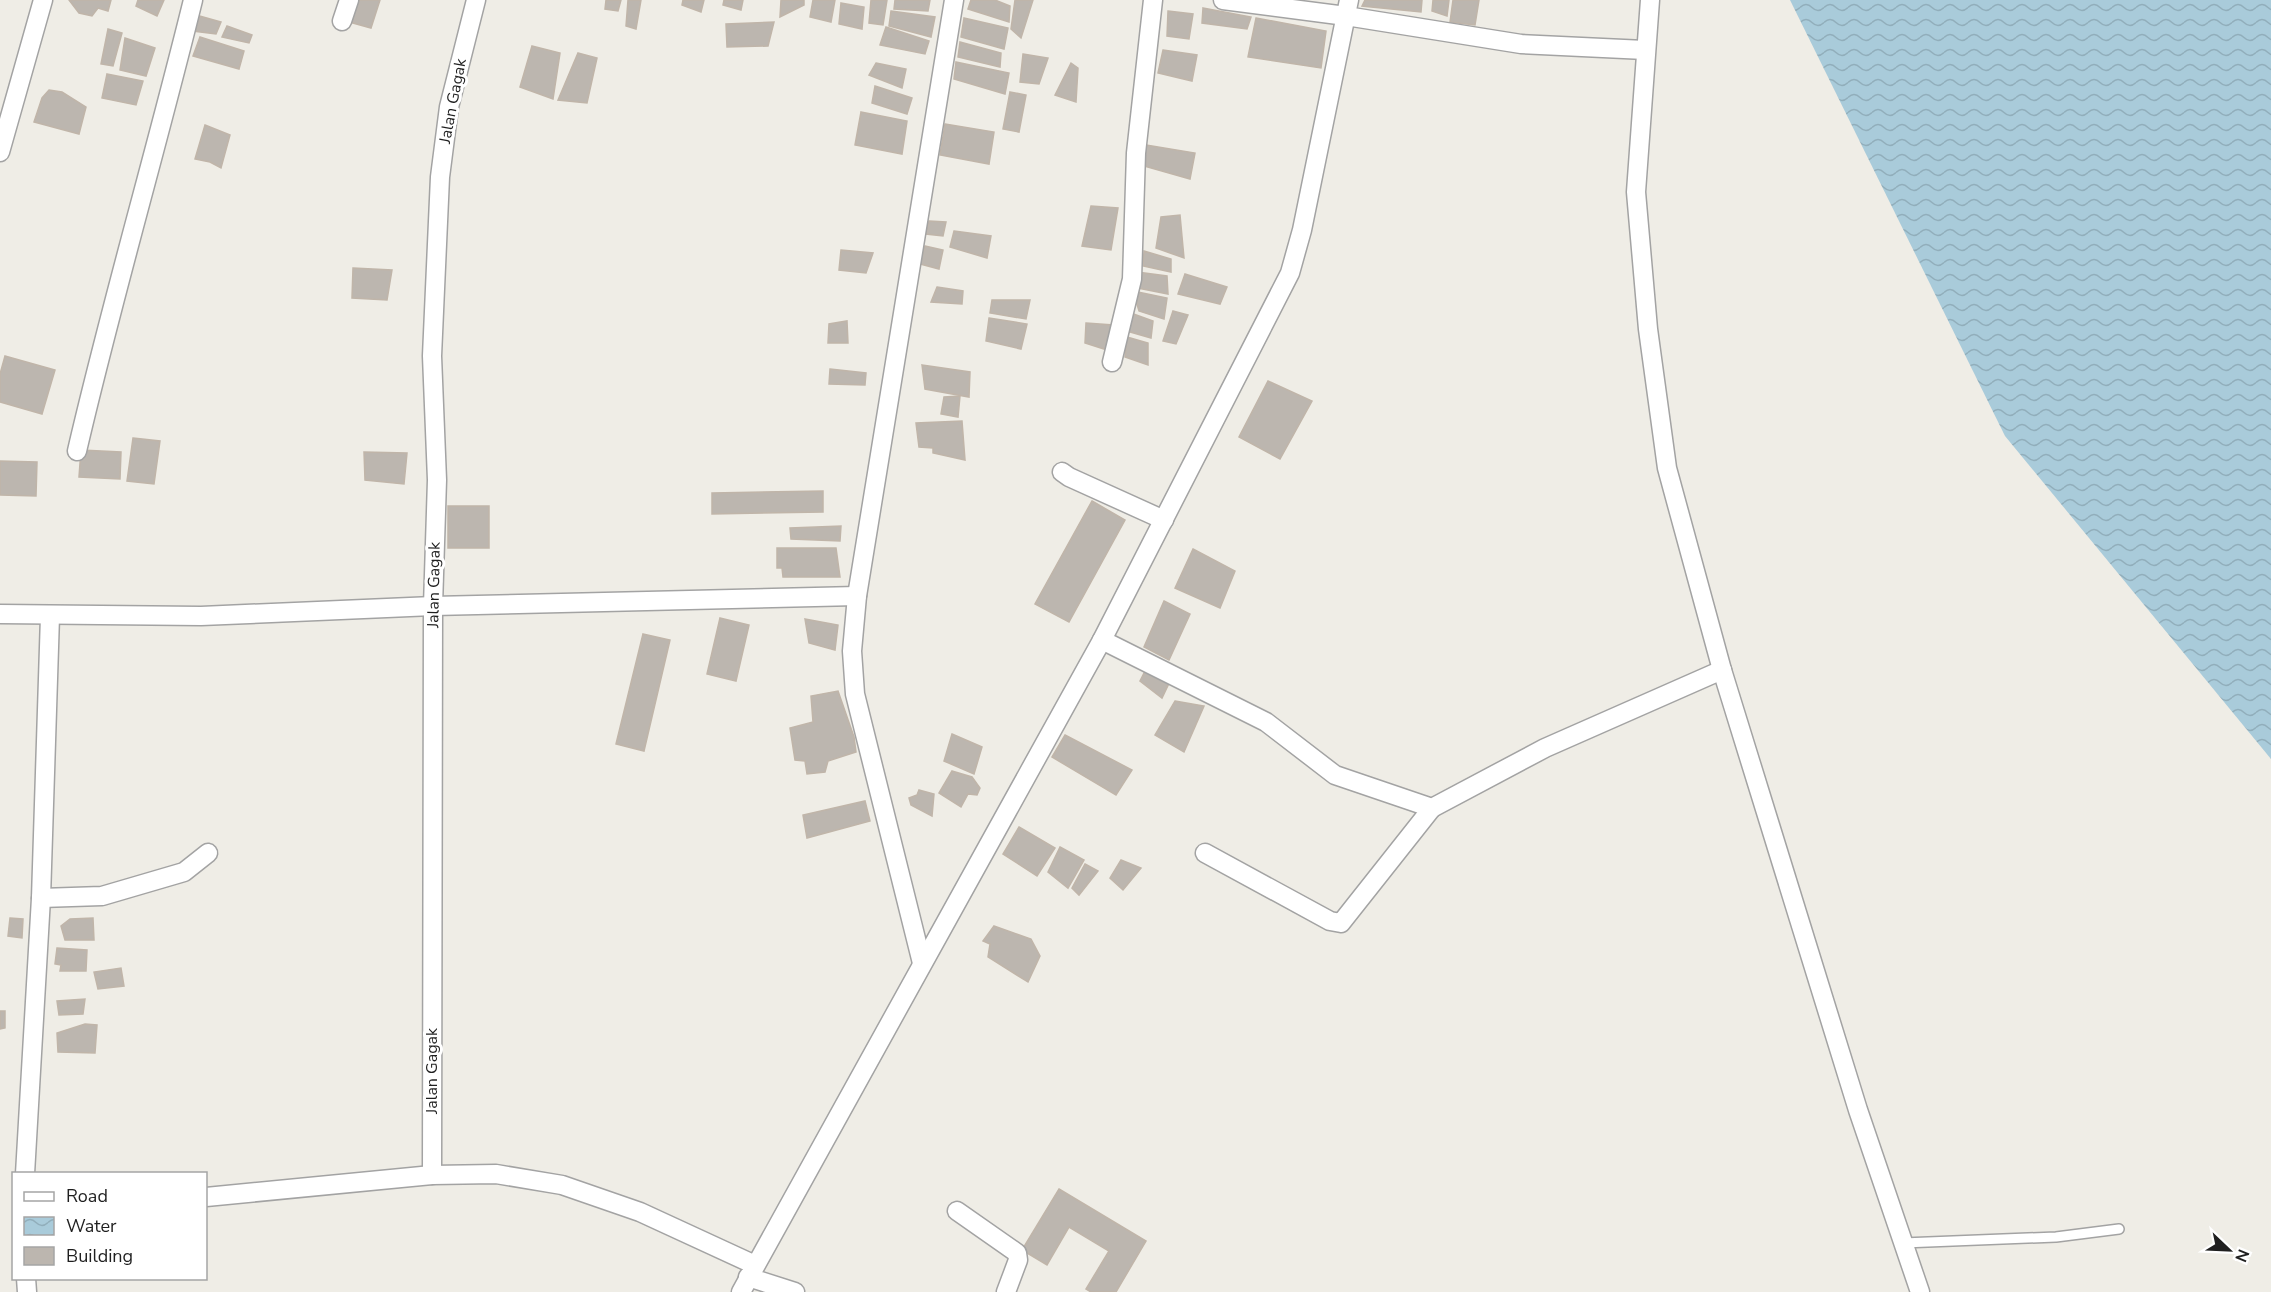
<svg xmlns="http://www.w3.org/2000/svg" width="2271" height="1292" viewBox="0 0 2271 1292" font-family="'Nunito Sans',sans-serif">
<defs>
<pattern id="water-waves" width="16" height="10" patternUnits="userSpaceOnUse" patternTransform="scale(1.5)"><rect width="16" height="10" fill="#a9cbda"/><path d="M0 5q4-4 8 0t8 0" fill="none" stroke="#91aebb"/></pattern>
</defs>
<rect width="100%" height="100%" fill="#efede6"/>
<path fill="url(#water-waves)" d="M1790,0H2271V759L2005,436Z"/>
<g fill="#bcb6af" stroke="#c0b5a9" stroke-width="1.5">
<path d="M111,0L108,11L98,8L92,16L79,13L69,0Z"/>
<path d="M138,0H164L157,16L136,6Z"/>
<path d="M356,0H380L371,28L349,22Z"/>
<path d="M606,0H621L618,11L605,9Z"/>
<path d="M628,0H641L636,29L626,26Z"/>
<path d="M683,0H704L701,12L682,5Z"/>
<path d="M724,0H743L741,10L723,5Z"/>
<path d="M781,0H804V5L780,17Z"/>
<path d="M813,0H835L831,22L810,17Z"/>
<path d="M871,0H887L883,25L869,23Z"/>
<path d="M895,0H930L928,11L894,9Z"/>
<path d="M971,0H995L1010,6L1009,22L968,9Z"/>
<path d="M1015,0H1033L1021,38L1011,29Z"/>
<path d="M1365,0H1422L1421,12L1362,6Z"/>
<path d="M1433,0H1449L1447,16L1432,11Z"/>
<path d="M1453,0H1479L1475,25L1450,22Z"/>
<path d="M841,3L864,7L862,29L839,24Z"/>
<path d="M1203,8L1251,17L1247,29L1202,23Z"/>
<path d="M891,11L935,17L931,37L889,26Z"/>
<path d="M1168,11L1193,14L1189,39L1167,36Z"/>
<path d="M196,15L221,22L216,34L193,31Z"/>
<path d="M964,18L1008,28L1004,49L961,37Z"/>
<path d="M1256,18L1326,31L1321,68L1248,57Z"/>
<path d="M774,22L768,46L727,47L726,24Z"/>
<path d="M227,26L252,35L249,43L222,37Z"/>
<path d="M886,27L929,41L925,54L880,45Z"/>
<path d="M108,29L122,33L113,66L101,64Z"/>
<path d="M200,37L244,51L239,69L193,56Z"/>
<path d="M125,38L155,48L146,76L120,70Z"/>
<path d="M960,42L1001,53L1000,67L958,57Z"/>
<path d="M532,46L560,53L553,99L520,87Z"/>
<path d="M1163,50L1197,55L1192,81L1158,73Z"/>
<path d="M578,53L597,58L587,103L558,100Z"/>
<path d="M1023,54L1048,58L1039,84L1020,82Z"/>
<path d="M956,62L1009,73L1005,94L954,79Z"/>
<path d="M876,63L906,69L902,88L869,75Z"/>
<path d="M1071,63L1078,68L1076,102L1055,95Z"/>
<path d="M107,74L143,81L136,105L102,98Z"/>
<path d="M875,86L912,98L907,114L872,103Z"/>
<path d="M49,90L62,92L86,107L79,134L34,122L42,98Z"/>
<path d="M1010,92L1026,95L1019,132L1003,129Z"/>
<path d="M861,112L907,121L902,154L855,145Z"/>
<path d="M945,124L994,132L989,164L940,155Z"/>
<path d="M205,125L230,135L221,168L210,162L195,159Z"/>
<path d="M1146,145L1195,153L1190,179L1144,166Z"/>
<path d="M1091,206L1118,208L1111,250L1082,246Z"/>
<path d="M1180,215L1184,258L1156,248L1161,217Z"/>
<path d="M929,221L946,222L943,236L926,234Z"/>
<path d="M954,231L991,236L987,258L950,247Z"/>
<path d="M925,246L943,250L939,269L920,264Z"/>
<path d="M841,250L873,253L866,273L839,270Z"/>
<path d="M1144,251L1171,259V272L1143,266Z"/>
<path d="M353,268L392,270L387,300L352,298Z"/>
<path d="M1137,272L1167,276L1168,294L1137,288Z"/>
<path d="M1185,274L1227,287L1220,304L1178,294Z"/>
<path d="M937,287L963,291L962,304L931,302Z"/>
<path d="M1133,291L1167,298L1164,319L1139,311Z"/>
<path d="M992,300H1030L1026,319L990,313Z"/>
<path d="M1173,311L1188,315L1176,344L1163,341Z"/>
<path d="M1128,312L1153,321L1151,338L1123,330Z"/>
<path d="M989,318L1027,324L1021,349L986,341Z"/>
<path d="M847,321L848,343H828L829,324Z"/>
<path d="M1086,323L1113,325L1107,350L1085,343Z"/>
<path d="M1127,337L1148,343V365L1125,357Z"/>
<path d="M5,356L55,370L42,414L0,402V374Z"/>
<path d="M922,365L970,372L969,397L925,389Z"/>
<path d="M830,369L866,373L865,385L829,384Z"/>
<path d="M1268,381L1312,401L1280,459L1239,437Z"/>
<path d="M960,396L958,417L941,414L944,397Z"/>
<path d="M962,421L965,460L933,453V448L919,447L916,423Z"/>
<path d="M133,438L160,441L154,484L127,481Z"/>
<path d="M81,450L121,452L120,479L79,477Z"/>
<path d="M364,452L407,453L404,484L365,480Z"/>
<path d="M0,461L37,462L36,496L0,495Z"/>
<path d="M823,491V512L712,514V493Z"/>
<path d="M1092,501L1125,520L1069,622L1035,604Z"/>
<rect x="448" y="506" width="41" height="42"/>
<path d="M841,526L840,541L791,539L790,528Z"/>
<path d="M777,548H836L840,577H783L782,568H777Z"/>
<path d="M1193,549L1235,571L1220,608L1175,588Z"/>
<path d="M1164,601L1190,614L1169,660L1144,647Z"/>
<path d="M720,618L749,625L736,681L707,674Z"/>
<path d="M805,619L838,625L835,650L809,643Z"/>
<path d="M643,634L670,640L644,751L616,744Z"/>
<path d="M1147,667L1171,679L1162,698L1140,681Z"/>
<path d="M838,691L854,737L856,752L828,761L825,772L807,774L805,761L795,760L790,728L813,722L811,696Z"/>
<path d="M1175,701L1204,706L1184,752L1155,735Z"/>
<path d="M952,734L982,747L974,774L944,761Z"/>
<path d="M1065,735L1132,770L1116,795L1052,757Z"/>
<path d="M952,771L972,777L980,788L977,795L968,794L961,807L939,793Z"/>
<path d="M919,790L934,794L932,816L911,805L909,798L917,795Z"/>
<path d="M865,801L870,821L807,838L803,815Z"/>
<path d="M1019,827L1055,848L1037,876L1003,854Z"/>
<path d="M1060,847L1084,860L1068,888L1048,872Z"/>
<path d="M1121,860L1141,868L1123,890L1110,878Z"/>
<path d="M1085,864L1098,871L1079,895L1072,888Z"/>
<path d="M10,918L23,919L22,938L8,936Z"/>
<path d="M93,918L94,940H65L61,926L70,919Z"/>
<path d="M994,926L1031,939L1040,956L1028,982L988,957L990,944L983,941Z"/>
<path d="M57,948L87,950L86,971H60L61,965L55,964Z"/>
<path d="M121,968L124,986L98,989L94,972Z"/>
<path d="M85,999L83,1014L59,1015L57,1001Z"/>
<path d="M0,1011H5V1028L0,1029Z"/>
<path d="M85,1024L97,1025L95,1053L58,1052L57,1033Z"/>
<path d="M1059,1189L1146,1241L1116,1292H1091L1086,1289L1109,1251L1069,1227L1047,1265L1022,1250Z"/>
</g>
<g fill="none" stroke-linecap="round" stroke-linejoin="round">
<defs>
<path id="service" d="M1903,1243L2056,1237L2119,1229"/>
<g id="minor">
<path d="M1223,0L1346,16L1521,44L1645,50"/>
<path d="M1650,0L1636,192L1648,329L1667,468L1722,670L1858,1110L1920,1292"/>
<path d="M342,21L349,0"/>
<path d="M0,152L43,0"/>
<path d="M1112,362L1132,279L1136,153L1153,0"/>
<path d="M77,451C112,300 156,151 193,0"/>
<path d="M1062,472L1069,477L1164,520"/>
<path d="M0,614L201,616L433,606L857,596"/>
<path d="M1102,640L1266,722L1335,775L1432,808L1545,748L1722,670"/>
<path d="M1205,853L1330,921L1341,923L1432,808"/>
<path d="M41,898L102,896L184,872L208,853"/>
<path d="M922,963L855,694L852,651L857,596L954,0"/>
<path d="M25,1174L41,898L50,616"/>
<path d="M432,1175L433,606L437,480L432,356L440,177L449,107L476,0"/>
<path d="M206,1197L432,1175L496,1174L562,1185L640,1212L755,1265"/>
<path d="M957,1211L1017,1253L1018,1260L1006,1292"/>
<path d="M748,1277L795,1292"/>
<path d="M26,1278L27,1292"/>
<path d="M741,1292L1102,640L1290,273L1302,230L1349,0"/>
</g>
</defs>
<use href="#service" stroke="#a3a3a3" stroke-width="12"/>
<use href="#minor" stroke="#a3a3a3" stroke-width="21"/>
<use href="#service" stroke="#fff" stroke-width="9"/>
<use href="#minor" stroke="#fff" stroke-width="18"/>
</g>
<g text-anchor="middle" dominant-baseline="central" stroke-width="6" stroke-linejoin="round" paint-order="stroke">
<g font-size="16" fill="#1f1f1f" stroke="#fff">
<text transform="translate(453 101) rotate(-79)">Jalan Gagak</text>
<text transform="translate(434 585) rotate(-89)">Jalan Gagak</text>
<text transform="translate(432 1071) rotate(-90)">Jalan Gagak</text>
</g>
</g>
<rect x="12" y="1172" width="195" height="108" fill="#ffffff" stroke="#a5a5a5" stroke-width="1.5"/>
<rect x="24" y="1192" width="30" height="9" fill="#ffffff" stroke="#a5a5a5" stroke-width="1.5"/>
<text x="66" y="1202" font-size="18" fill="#1f1f1f">Road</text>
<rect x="24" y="1217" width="30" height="18" fill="url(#water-waves)" stroke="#a5a5a5" stroke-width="1.5"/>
<text x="66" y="1232" font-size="18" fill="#1f1f1f">Water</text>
<rect x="24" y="1247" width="30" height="18" fill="#bcb6af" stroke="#a5a5a5" stroke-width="1.5"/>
<text x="66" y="1262" font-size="18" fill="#1f1f1f">Building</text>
<g transform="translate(2229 1250) rotate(113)" stroke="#ffffff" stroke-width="4.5" paint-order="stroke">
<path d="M0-4.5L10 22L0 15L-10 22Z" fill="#1f1f1f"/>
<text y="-9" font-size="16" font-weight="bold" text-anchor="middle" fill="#1f1f1f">N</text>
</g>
</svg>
